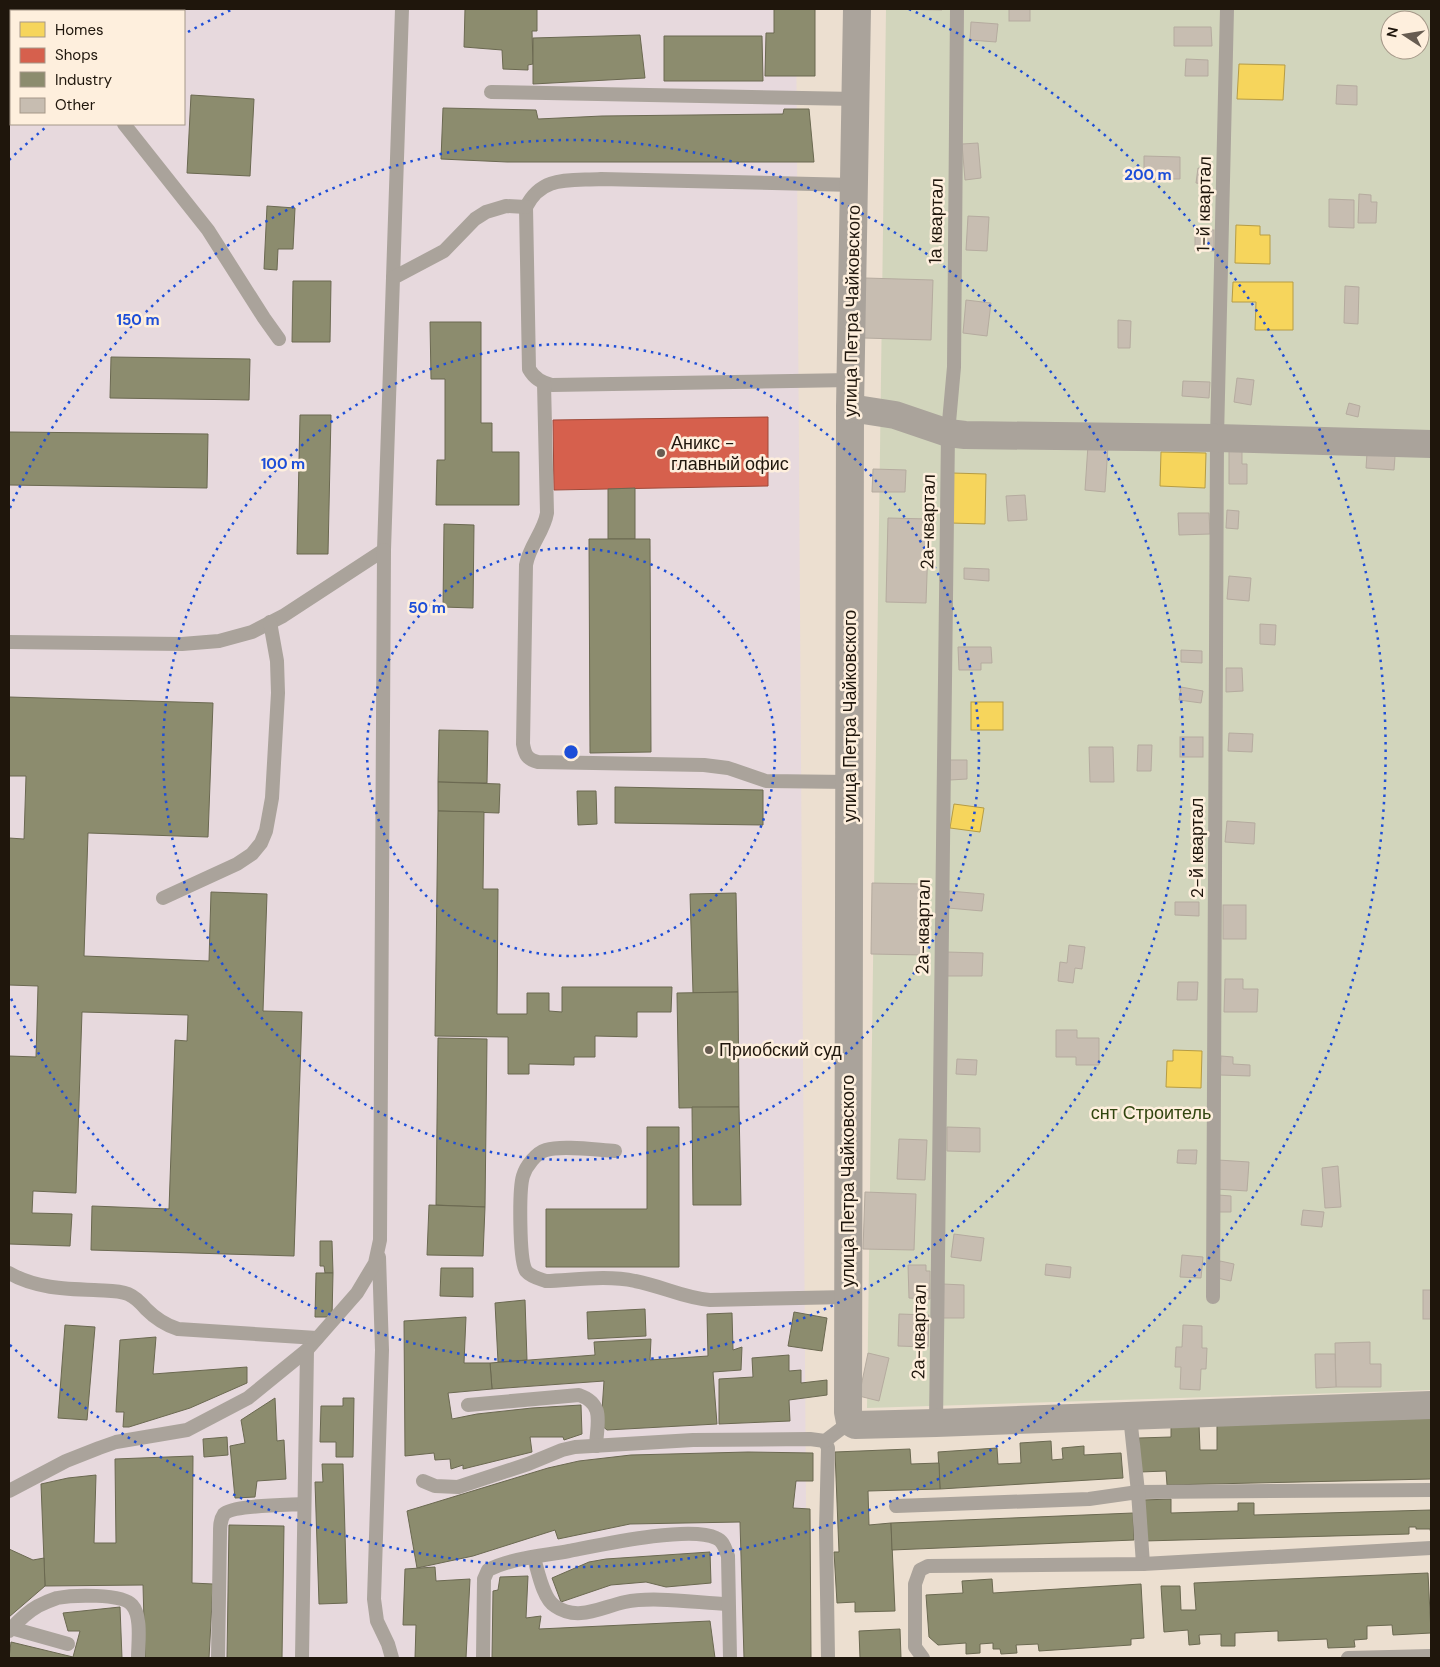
<svg xmlns="http://www.w3.org/2000/svg" width="1440" height="1667" viewBox="0 0 1440 1667" font-family="'DM Sans',sans-serif">
<rect width="100%" height="100%" fill="#ecdfd0"/>
<path fill="#e7d9dd" fill-rule="evenodd" d="M9,9H796L807,1658H9ZM11,11H184V124H11Z"/>
<path fill="#d2d5bc" fill-rule="evenodd" d="M886,9H1431V1390L867,1408ZM1390,20H1420V50H1390Z"/>
<g fill="#f6d55c" stroke="#b69c44">
<path d="M1239,64L1285,65L1283,100L1237,99Z"/>
<path d="M1236,225L1260,226V235H1270V264L1235,263Z"/>
<path d="M1233,282H1293V330H1255L1256,302H1232Z"/>
<path d="M1161,452L1206,453L1205,488L1160,486Z"/>
<path d="M952,473L986,474L985,524L951,523Z"/>
<rect x="971" y="702" width="32" height="28"/>
<path d="M954,804L984,808L980,832L950,828Z"/>
<path d="M1173,1050L1202,1051L1201,1088L1166,1087L1167,1061H1173Z"/>
</g>
<path fill="#d6604d" stroke="#9f4a3a" d="M768,417V486L554,490L553,420Z"/>
<g fill="#8c8c6e" stroke="#6b6951">
<path d="M465,9H537V31H532L533,64L528,65V70L503,69L502,50L464,47Z"/>
<path d="M774,9H815V76H765L766,33H774Z"/>
<path d="M640,35L645,78L533,84V38Z"/>
<path d="M664,36H762L763,81H664Z"/>
<path d="M191,95L254,99L250,176L187,173Z"/>
<path d="M443,108L536,110L538,119L602,116L783,114L784,109H809L814,162H507L441,159Z"/>
<path d="M267,206L295,208L293,249H278L277,270L264,269Z"/>
<path d="M293,281H331L330,342H292Z"/>
<path d="M430,322H481V423H492V452H519V505H436L437,460H445V379H431Z"/>
<path d="M111,357L250,359L249,400L110,398Z"/>
<path d="M300,415H331L328,554H297Z"/>
<path d="M9,432L208,434L207,488L9,485Z"/>
<path d="M635,488V539H608V489Z"/>
<path d="M444,524L474,525L473,608L443,607Z"/>
<path d="M589,539H650L651,752L590,753Z"/>
<path d="M9,697L213,703L208,837L88,833L84,956L209,961L211,892L267,894L263,1011L302,1012L294,1256L91,1250L92,1206L169,1209L175,1040L187,1041L188,1015L82,1012L76,1193L33,1191L32,1213L72,1214L70,1246L9,1244V1056L36,1057L38,986L9,985V838L24,839L26,776H9Z"/>
<path d="M439,730L488,731L487,783L438,782Z"/>
<path d="M438,782L500,784L499,813L438,811Z"/>
<path d="M615,787L763,790V825L615,823Z"/>
<path d="M577,791H596L597,824L578,825Z"/>
<path d="M438,811L484,812L483,889H498L497,1014H527V993H549V1011L562,1012V987H672L671,1012H637V1037L595,1036V1057H574V1065L529,1064V1074H508V1037L435,1036Z"/>
<path d="M736,893L738,992L693,993L690,894Z"/>
<path d="M738,992L739,1107L679,1108L677,993Z"/>
<path d="M438,1038L487,1039L485,1207L436,1205Z"/>
<path d="M692,1107H739L741,1205H693Z"/>
<path d="M647,1127H679V1267H546V1209H647Z"/>
<path d="M429,1205L485,1207L483,1256L427,1255Z"/>
<path d="M320,1241H332L333,1273H325L324,1266H320Z"/>
<path d="M441,1268H473V1297L440,1296Z"/>
<path d="M316,1273H333L332,1317H315Z"/>
<path d="M525,1300L527,1360L498,1362L495,1303Z"/>
<path d="M645,1309L646,1336L588,1339L587,1312Z"/>
<path d="M794,1312L827,1318L822,1351L788,1346Z"/>
<path d="M732,1313L733,1350L742,1347L741,1370L713,1372L717,1424L607,1430L601,1425L604,1381L492,1389L490,1363L595,1355L594,1342L651,1339L650,1360L708,1356L707,1314Z"/>
<path d="M466,1317L464,1363H490L492,1389L448,1393L452,1419L477,1414L532,1408L581,1405L582,1434L564,1440L563,1437H530L532,1452L463,1469V1465L451,1469L450,1459L435,1460L434,1453L405,1456L404,1321Z"/>
<path d="M65,1325L95,1327L87,1420L58,1418Z"/>
<path d="M156,1337L153,1374L247,1367V1383L190,1408L129,1427H123L124,1412H116L120,1340Z"/>
<path d="M789,1355V1371L801,1370V1383L827,1380V1395L789,1400L790,1421L719,1424V1379L753,1377L752,1358Z"/>
<path d="M275,1398L277,1441L284,1440L286,1479L257,1481L255,1497L235,1498L230,1446L245,1443L241,1420Z"/>
<path d="M343,1398H354L353,1457H336V1442H320L321,1406H343Z"/>
<path d="M1431,1418V1479L1167,1485L1166,1471L1140,1472L1139,1438L1171,1437V1424H1199L1200,1450H1217V1422Z"/>
<path d="M227,1437L228,1455L204,1457L203,1439Z"/>
<path d="M1051,1441L1052,1460L1063,1459L1062,1448L1084,1446V1455L1121,1453L1123,1478L940,1489L938,1452L997,1448L998,1464L1021,1463L1020,1443Z"/>
<path d="M910,1449L911,1464L939,1463L940,1489L868,1491L869,1525L891,1523L895,1611L855,1612V1602L837,1603L834,1552H839L835,1452Z"/>
<path d="M748,1452L813,1453V1481H796L793,1508L810,1509L811,1658H744L740,1522L630,1524L558,1539L555,1530L473,1556L417,1568L407,1511L548,1468L579,1461L631,1455Z"/>
<path d="M193,1456L192,1583L213,1584L209,1658H145L143,1585L45,1586L41,1484L68,1478L96,1475L94,1543H116L115,1459Z"/>
<path d="M322,1464H343L347,1603L319,1604L315,1482H323Z"/>
<path d="M1171,1499V1513L1238,1511V1503H1254V1515L1431,1510V1534L1430,1529H1416V1527H1409V1534L1144,1541L1143,1500Z"/>
<path d="M1133,1513L1134,1540L892,1550L891,1523Z"/>
<path d="M229,1525L284,1526L282,1658H227Z"/>
<path d="M9,1549L33,1560L44,1558L45,1586L9,1617Z"/>
<path d="M710,1552L711,1583L666,1587L646,1582L611,1585L561,1602L552,1578L589,1562L606,1559Z"/>
<path d="M435,1567L436,1581L470,1579L466,1658H415L416,1625H403L405,1569Z"/>
<path d="M1428,1573L1431,1633L1393,1635L1392,1625L1367,1626V1639L1354,1640L1355,1647L1328,1648L1327,1639L1278,1641V1631L1235,1633V1646H1221V1634L1199,1635L1200,1644L1189,1645L1188,1630L1164,1632L1161,1586H1180L1181,1610H1196L1194,1583Z"/>
<path d="M528,1576L526,1618L541,1616L539,1629L710,1621L715,1658H492L493,1591L498,1590L500,1577Z"/>
<path d="M992,1579L993,1593L1141,1584L1144,1638L1131,1639V1645L1039,1651L1038,1644L1016,1645L1017,1653L1001,1654L1000,1649H993V1643L980,1644V1653L966,1654V1643L938,1645L929,1637L926,1595L963,1593L962,1581Z"/>
<path d="M120,1607L122,1658H9L11,1642L73,1657L80,1631H68L63,1613Z"/>
<path d="M900,1629L901,1658H860L859,1631Z"/>
</g>
<g fill="#c7bdb1" stroke="#b5ab9f">
<path d="M893,9H942V10Z"/>
<rect x="1009" y="9" width="21" height="12"/>
<path d="M971,22L998,24L996,42L970,40Z"/>
<path d="M1174,27H1211L1212,46H1174Z"/>
<path d="M1186,59L1208,60V76H1185Z"/>
<path d="M1337,85L1357,86V105L1336,104Z"/>
<path d="M978,143L981,178L965,180L962,144Z"/>
<path d="M1144,156L1180,157V179H1144Z"/>
<path d="M1198,168L1212,169L1210,185L1196,183Z"/>
<path d="M1359,194L1371,195V202H1377L1376,223H1358Z"/>
<path d="M1329,199L1354,200V228L1329,227Z"/>
<path d="M968,216L989,217L987,251L966,250Z"/>
<rect x="1195" y="230" width="19" height="21"/>
<path d="M865,278L933,280L931,340L864,338Z"/>
<path d="M1345,286L1359,287L1358,324L1344,323Z"/>
<path d="M966,300L991,303L987,336L963,333Z"/>
<path d="M1118,320L1131,321L1130,348H1118Z"/>
<path d="M1237,378L1254,380L1251,405L1234,402Z"/>
<path d="M1183,381L1210,382L1209,398L1182,396Z"/>
<path d="M1349,403L1360,406L1358,417L1346,414Z"/>
<path d="M1088,445L1108,446L1105,492L1085,490Z"/>
<path d="M1229,449L1242,450V464H1247V484H1229Z"/>
<path d="M1367,453L1395,456L1394,470L1366,468Z"/>
<path d="M873,469L906,470L905,492H872Z"/>
<path d="M1025,495L1027,520L1008,521L1006,496Z"/>
<path d="M1227,510L1239,511L1238,529L1226,528Z"/>
<path d="M1178,513H1209L1210,534L1179,535Z"/>
<path d="M888,518L929,519L926,603L886,602Z"/>
<path d="M964,568L989,569V581L964,579Z"/>
<path d="M1229,576L1251,578L1249,601L1227,599Z"/>
<path d="M1260,624L1276,625L1275,645L1260,644Z"/>
<path d="M958,647H991L992,663H981V670H959Z"/>
<path d="M1181,650L1202,651V663L1181,662Z"/>
<path d="M1226,668H1242L1243,691L1226,692Z"/>
<path d="M1181,687L1203,691L1201,703L1179,700Z"/>
<path d="M1229,733L1253,734L1252,752L1228,751Z"/>
<rect x="1180" y="737" width="23" height="20"/>
<path d="M1138,745H1152L1151,771H1137Z"/>
<path d="M1089,747H1113L1114,782H1090Z"/>
<path d="M950,760H967V779L950,780Z"/>
<path d="M1227,821L1255,823L1254,844L1225,842Z"/>
<path d="M872,883L924,884L923,955L871,954Z"/>
<path d="M949,891L984,894L982,911L948,908Z"/>
<path d="M1175,902H1199V916L1175,915Z"/>
<rect x="1223" y="905" width="23" height="34"/>
<path d="M1069,945L1085,947L1082,969L1075,968L1073,983L1058,981L1060,962L1067,963Z"/>
<path d="M946,952L983,953L982,976H945Z"/>
<path d="M1225,979H1243V989H1258L1257,1012H1224Z"/>
<path d="M1178,982H1198L1197,1000H1177Z"/>
<path d="M1056,1030H1077V1038H1099V1065H1076V1057H1056Z"/>
<path d="M1221,1056L1233,1057V1064L1250,1065V1076L1220,1075Z"/>
<path d="M957,1059L977,1060L976,1075L956,1074Z"/>
<path d="M947,1127L980,1128V1152L947,1151Z"/>
<path d="M899,1139L927,1140L925,1180L897,1179Z"/>
<path d="M1178,1150H1197L1196,1164L1177,1163Z"/>
<path d="M1218,1160L1249,1162L1247,1191L1216,1189Z"/>
<path d="M1338,1166L1341,1207L1325,1208L1322,1168Z"/>
<path d="M865,1192L916,1194L914,1250L863,1249Z"/>
<path d="M1218,1195L1231,1196V1212H1218Z"/>
<path d="M1303,1210L1324,1212L1322,1227L1301,1225Z"/>
<path d="M954,1234L984,1238L981,1261L951,1257Z"/>
<path d="M1182,1255L1203,1257L1201,1278L1180,1277Z"/>
<path d="M1220,1261L1234,1264L1231,1281L1217,1278Z"/>
<path d="M1046,1264L1071,1267L1070,1278L1045,1275Z"/>
<path d="M908,1265H926V1271H930V1299L909,1298Z"/>
<path d="M943,1284L964,1285V1318H943Z"/>
<rect x="1423" y="1290" width="8" height="29"/>
<path d="M899,1314L929,1315L928,1347L898,1346Z"/>
<path d="M1183,1325L1202,1326V1348H1207L1206,1369H1201L1200,1390L1180,1389L1181,1367H1175L1176,1347H1182Z"/>
<path d="M1370,1342V1364H1381V1387H1336L1335,1343Z"/>
<path d="M868,1353L889,1358L879,1401L859,1396Z"/>
<path d="M1315,1354H1335L1336,1387L1316,1388Z"/>
</g>
<g fill="none" stroke-linecap="round" stroke-linejoin="round">
<g stroke="#aaa39b" stroke-width="14">
<path d="M61,9V11"/>
<path d="M491,92L856,99"/>
<path d="M124,124L208,230L264,318L279,339"/>
<path d="M393,278L402,9"/>
<path d="M851,380L552,385C542,383 534,378 529,369L526,207C542,175 569,181 601,179L854,185"/>
<path d="M544,383L547,513C544,532 529,546 526,565L523,744C525,755 527,759 538,762L704,765L728,768L766,781L849,782"/>
<path d="M9,642L182,644L219,641L252,632L283,616L384,550L393,278L444,251L475,219L486,212L506,206L526,207"/>
<path d="M163,898L237,864L252,854L261,843L266,831L272,798L278,693L277,661L270,622"/>
<path d="M615,1151C597,1150 562,1145 546,1150C536,1153 526,1166 523,1176C519,1189 519,1260 526,1271C531,1277 540,1279 546,1281C575,1280 607,1275 635,1281C662,1286 683,1298 710,1300L848,1297"/>
<path d="M379,1257L382,1350L374,1599L377,1621L388,1644L392,1658"/>
<path d="M9,1273C35,1288 64,1289 94,1290C105,1291 118,1290 128,1294C135,1297 141,1303 146,1309C155,1318 165,1325 178,1329L317,1338"/>
<path d="M1213,1297L1217,438L1227,9"/>
<path d="M468,1405L579,1395C605,1404 597,1423 596,1446"/>
<path d="M1130,1416L1138,1492L1431,1490"/>
<path d="M936,1423L948,433L954,367L957,9"/>
<path d="M825,1441L828,1448L826,1530L828,1658"/>
<path d="M423,1481L435,1486L458,1487L528,1464L562,1450L575,1447L693,1440L810,1439L825,1441L850,1422"/>
<path d="M9,1491L66,1461L99,1448L116,1442L187,1430L248,1398L307,1350L357,1293L375,1263L380,1240L384,550"/>
<path d="M896,1506L1089,1499L1138,1492L1143,1564"/>
<path d="M534,1558C538,1571 543,1599 555,1606C578,1622 601,1607 625,1602C653,1596 699,1603 728,1604"/>
<path d="M11,1628L68,1644"/>
<path d="M9,1631C18,1621 27,1612 38,1606C44,1603 51,1600 57,1598C72,1595 122,1593 132,1605C142,1616 138,1644 138,1658"/>
<path d="M218,1658L220,1533C220,1526 220,1520 224,1514C232,1505 290,1505 304,1504"/>
<path d="M302,1658L307,1350"/>
<path d="M483,1658L484,1579L488,1570C512,1558 542,1556 569,1551C600,1545 690,1525 716,1538C724,1541 725,1549 728,1556L730,1658"/>
<path d="M923,1658L915,1647V1584L920,1570L928,1566L1143,1564L1431,1548"/>
<path d="M1348,1658L1431,1656"/>
</g>
<g stroke="#aaa39b" stroke-width="28">
<path d="M857,9L850,408L848,1412L850,1422L855,1425L936,1423L1431,1405"/>
<path d="M850,408L895,415L948,433L965,435L1217,438L1431,444"/>
</g>
</g>
<g fill="none" stroke="#1d4ed8" stroke-width="2.5" stroke-dasharray="2.5 5">
<circle cx="571" cy="752" r="204"/>
<circle cx="571" cy="752" r="408"/>
<path d="M10 508A612 612 0 1 1 10 996"/>
<path d="M9 160A816 816 0 0 1 46 127M188 32A816 816 0 0 1 233 9M909 9A816 816 0 1 1 9 1344"/>
</g>
<g fill="#675c51" stroke="#feefdd" stroke-width="2">
<circle cx="661" cy="453" r="5"/>
<circle cx="709" cy="1050" r="5"/>
</g>
<g text-anchor="middle" dominant-baseline="central" stroke-width="5" stroke-linejoin="round" paint-order="stroke">
<g font-size="18" fill="#1f160c" stroke="#feefdd">
<text transform="translate(1204 204) rotate(-89)">1-й квартал</text>
<text transform="translate(936 221) rotate(-89)">1а квартал</text>
<text transform="translate(852 311) rotate(-89)">улица Петра Чайковского</text>
<text transform="translate(928 522) rotate(-89)">2а-квартал</text>
<text transform="translate(850 716) rotate(-90)">улица Петра Чайковского</text>
<text transform="translate(1197 848) rotate(-90)">2-й квартал</text>
<text transform="translate(923 927) rotate(-89)">2а-квартал</text>
<text transform="translate(848 1181) rotate(-90)">улица Петра Чайковского</text>
<text transform="translate(919 1332) rotate(-89)">2а-квартал</text>
</g>
<g font-size="18" fill="#1f160c" stroke="#feefdd" text-anchor="start">
<text x="671" y="443">Аникс -<tspan x="671" dy="21">главный офис</tspan></text>
<text x="719" y="1050">Приобский суд</text>
</g>
<g font-size="18" fill="#31450f" stroke="#feefdd">
<text x="1151" y="1113">снт Строитель</text>
</g>
</g>
<circle cx="571" cy="752" r="8" fill="#1d4ed8" stroke="#feefdd" stroke-width="2.5"/>
<g font-size="15" text-anchor="middle" font-weight="bold" fill="#1d4ed8" stroke="#feefdd" stroke-width="5" stroke-linejoin="round" paint-order="stroke">
<text x="1148" y="180">200 m</text>
<text x="138" y="325">150 m</text>
<text x="283" y="469">100 m</text>
<text x="427" y="613">50 m</text>
</g>
<rect width="1440" height="1667" fill="none" stroke="#1f160c" stroke-width="20"/>
<rect x="10" y="10" width="175" height="115" fill="#feefdd" stroke="#a59889"/>
<rect x="20" y="22" width="25" height="15" fill="#f6d55c" stroke="#a59889"/>
<text x="55" y="35" font-size="15" fill="#1f160c">Homes</text>
<rect x="20" y="48" width="25" height="15" fill="#d6604d" stroke="#a59889"/>
<text x="55" y="60" font-size="15" fill="#1f160c">Shops</text>
<rect x="20" y="72" width="25" height="15" fill="#8c8c6e" stroke="#a59889"/>
<text x="55" y="85" font-size="15" fill="#1f160c">Industry</text>
<rect x="20" y="98" width="25" height="15" fill="#c7bdb1" stroke="#a59889"/>
<text x="55" y="110" font-size="15" fill="#1f160c">Other</text>
<g transform="translate(1405 35) rotate(282)"><circle r="24" fill="#feefdd" stroke="#a59889"/>
<path d="M0-4L9 19L0 12L-9 19Z" fill="#675c51"/>
<text y="-8" font-size="14" font-weight="bold" text-anchor="middle" fill="#1f160c">N</text>
</g>
</svg>
